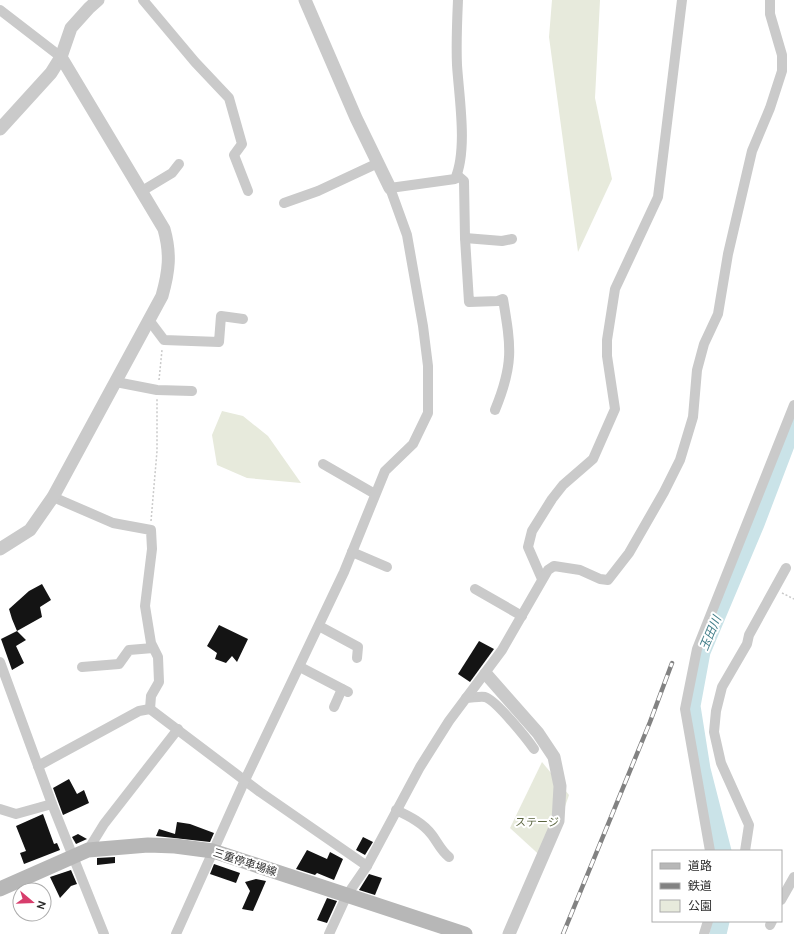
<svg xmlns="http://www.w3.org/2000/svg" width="794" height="934" viewBox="0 0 794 934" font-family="Ubuntu,'Noto Sans JP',sans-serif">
<rect width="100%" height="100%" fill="#fff"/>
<g fill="#e7eadc">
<path d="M552,0H600L595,98L612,179L578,252L549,37Z"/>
<path d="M222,411L243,416L268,436L301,483L247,478L217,465L212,435Z"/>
<path d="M542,762L569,795L546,861L510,828Z"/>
</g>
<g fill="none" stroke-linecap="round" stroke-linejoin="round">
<g stroke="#cae3e8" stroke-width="17">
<path d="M723,851L702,769L692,706L702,652L756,524L794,424"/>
<path d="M718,934L721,921"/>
</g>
</g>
<g fill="#141414">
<path d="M42,584L51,600L40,607L42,617L17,631L12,619L9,609L29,591Z"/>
<path d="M219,625L248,639L237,662L232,656L226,663L215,659L217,653L207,646Z"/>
<path d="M17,631L26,640L16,646L24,663L12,670L1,639Z"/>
<path d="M479,641L494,649L470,682L458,674Z"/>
<path d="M69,779L77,794L84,790L89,803L63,815L53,788Z"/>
<path d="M43,814L54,844L57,843L60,850L24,864L20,853L26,851L16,826Z"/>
<path d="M177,822L190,824L214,833L210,842L156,836L159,829L175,834Z"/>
<path d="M78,834L87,839L76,844L72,837Z"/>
<path d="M363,837L373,842L365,855L356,850Z"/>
<path d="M307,850L327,859L330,852L343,859L334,880L317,873L315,875L296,869Z"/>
<path d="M115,857V863L97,865V858Z"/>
<path d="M214,864L240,873L236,883L210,874Z"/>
<path d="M71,870L77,884L71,886L60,898L50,877Z"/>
<path d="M369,874L382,878L375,895L359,890Z"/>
<path d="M256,879L266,881L253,911L242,909L250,891L245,882Z"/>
<path d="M327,898L337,901L327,923L317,920Z"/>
</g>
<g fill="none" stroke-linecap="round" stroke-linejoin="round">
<g stroke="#cacaca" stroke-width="1.5" stroke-dasharray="2 2" stroke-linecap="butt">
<path d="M159,380L162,350"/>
<path d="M151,521L157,451V399"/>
<path d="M782,593L794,599"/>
</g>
<g stroke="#cacaca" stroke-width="10">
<path d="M143,0L195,62L229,98L242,144L234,155L248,191"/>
<path d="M0,10L61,57"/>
<path d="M457,175L464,181L465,238L469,302L498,301L503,299C511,347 514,364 495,410"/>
<path d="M142,191L172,173L179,164"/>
<path d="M284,203L318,191L378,163"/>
<path d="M465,238L502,241L512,239"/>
<path d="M149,320L164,340L219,342L221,316L243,319"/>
<path d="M116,382L157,390L192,391"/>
<path d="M323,464L375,494"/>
<path d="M53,497L113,523L151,530L152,549L145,606L151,643L158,657L159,682L151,696L150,709"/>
<path d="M352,552L387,567"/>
<path d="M542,579L528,547L532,531L552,499L563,485L593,459L615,409L607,356V340L615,289L658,197L682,0"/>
<path d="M475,589L522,616"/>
<path d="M319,626L358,647L357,658"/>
<path d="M0,662L52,804L104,934"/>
<path d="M82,667L119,664L129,650L153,648"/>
<path d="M300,667L348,692"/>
<path d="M466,698C472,698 480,696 485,697C496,700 527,739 534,749"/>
<path d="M334,707L342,689"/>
<path d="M38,766L139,711L150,709L260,792L367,866"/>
<path d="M0,809L16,814L52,804"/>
<path d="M396,810C409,816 423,823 432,835C438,843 441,851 449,857"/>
<path d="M88,850L104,824L178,729"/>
<path d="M710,851L685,709L697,649L794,405"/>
<path d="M745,851L749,825L721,763L714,732L716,711L722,687L747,644L749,635L786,568"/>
<path d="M781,900L794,877"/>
<path d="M770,925L772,921"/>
<path d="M176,934L245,780L344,572L385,471L413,444L428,413V366L423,326L407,235L390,188L455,179C468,150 459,97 457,65C456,43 457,22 458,0"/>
<path d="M329,934L347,895L367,866L420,767L449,721L502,650L548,570L554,566L580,570L600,579L608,580L629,553L664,492L680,460L693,417L697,370L704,344L718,314L728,254L752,151L770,108L782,71V55L770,14V0"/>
<path d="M704,934L708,921"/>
</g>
<g stroke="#cacaca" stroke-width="13">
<path d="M305,0L356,118L390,188"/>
<path d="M0,129L51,73L61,57L71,28L89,8L98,0"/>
<path d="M0,549L30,530L53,497L162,296C169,271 171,254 164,229L61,57"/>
<path d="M486,674L538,733L554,757L560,786L558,821L509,934"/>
</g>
<path stroke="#b7b7b7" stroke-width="15" d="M0,889L88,850L148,845L175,846L213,851L465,934"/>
<defs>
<path id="rail" d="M563,934L650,722L672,663"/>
</defs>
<use href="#rail" stroke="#828282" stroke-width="4.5"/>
<use href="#rail" stroke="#fff" stroke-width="3" stroke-dasharray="9" stroke-linecap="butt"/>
</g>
<g text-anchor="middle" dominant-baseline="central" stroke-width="4" stroke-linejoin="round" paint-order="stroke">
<g font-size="11" fill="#5a653f" stroke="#fff">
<text x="537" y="822">ステージ</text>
</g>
<g font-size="11" fill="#2d2d2d" stroke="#fff">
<text transform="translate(245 862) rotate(18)">三重停車場線</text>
</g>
<g font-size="12" font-style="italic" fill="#427e89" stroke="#fff">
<text transform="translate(710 633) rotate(-67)">玉田川</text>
</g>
</g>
<rect x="652" y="850" width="130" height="72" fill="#ffffff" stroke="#ababab"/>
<rect x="660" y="863" width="20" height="6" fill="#b7b7b7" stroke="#ababab"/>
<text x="688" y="870" font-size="12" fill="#2d2d2d">道路</text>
<rect x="660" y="883" width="20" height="6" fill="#828282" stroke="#ababab"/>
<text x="688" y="890" font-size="12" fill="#2d2d2d">鉄道</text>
<rect x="660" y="900" width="20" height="12" fill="#e7eadc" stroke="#ababab"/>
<text x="688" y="910" font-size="12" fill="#2d2d2d">公園</text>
<g transform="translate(32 902) rotate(109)"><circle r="19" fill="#ffffff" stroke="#ababab"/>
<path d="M0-3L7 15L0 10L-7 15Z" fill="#d73d6c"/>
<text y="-6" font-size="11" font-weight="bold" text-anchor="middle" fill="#2d2d2d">N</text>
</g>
</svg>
